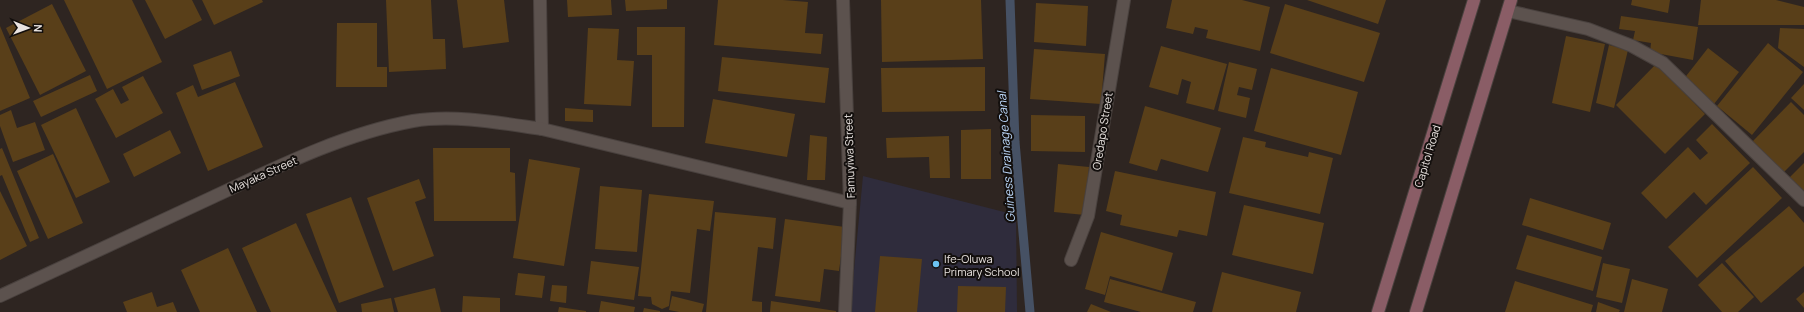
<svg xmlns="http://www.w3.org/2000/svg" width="1804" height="312" viewBox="0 0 1804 312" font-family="Manrope,sans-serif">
<rect width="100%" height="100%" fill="#2e2521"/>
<path fill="#2f2c3c" d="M863,176L1016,215L1017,312H850Z"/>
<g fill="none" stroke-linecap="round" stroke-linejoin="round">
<path stroke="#465164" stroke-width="9" d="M1010,0L1015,142L1030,312"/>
</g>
<g fill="#593f19">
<path d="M64,0H132L162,62L107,89Z"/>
<path d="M145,0H192L202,20L165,39Z"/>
<path d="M202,0H262L263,2L214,25Z"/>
<path d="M386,0H431L433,39H445L446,69L389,72Z"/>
<path d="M457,0H504L509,42L463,48Z"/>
<path d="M567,0H611L612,15L568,17Z"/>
<path d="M625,0H667V9L626,11Z"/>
<path d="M718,0H783L808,2L805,33L823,34L821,54L714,45Z"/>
<path d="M881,0H981L983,59L882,62Z"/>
<path d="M1172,0H1242L1270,7L1260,51L1206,38L1208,30L1195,27L1193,34L1166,28Z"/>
<path d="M1307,0H1386L1378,24Z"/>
<path d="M1632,0H1670L1668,13L1631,5Z"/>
<path d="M1701,0H1776L1804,7V25H1698Z"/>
<path d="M1036,3L1088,6L1086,46L1034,42Z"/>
<path d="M52,4L86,71L40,95L6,28Z"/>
<path d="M1285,4L1380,33L1364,82L1270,53Z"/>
<path d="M1621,16L1698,27L1693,60L1650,52L1651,43L1633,40L1635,31L1619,29Z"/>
<path d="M337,23H377V67H387V87H336Z"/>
<path d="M0,26L30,98L0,111Z"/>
<path d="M637,27H685L684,127H652V55H637Z"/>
<path d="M588,28L619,29L617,60L634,61L631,106L584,104Z"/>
<path d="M1780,28L1804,29V67L1778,48Z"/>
<path d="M1566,36L1605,44L1590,112L1552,103Z"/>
<path d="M1768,43L1803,72L1752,135L1717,106Z"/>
<path d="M1609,45L1628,50L1614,108L1596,103Z"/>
<path d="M1161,46L1227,64L1214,110L1186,103L1191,82L1182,79L1178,95L1149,87Z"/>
<path d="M1708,48L1739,72L1714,104L1683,80Z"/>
<path d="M1034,49L1105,54L1101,104L1030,99Z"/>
<path d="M231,51L240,76L202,90L193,65Z"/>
<path d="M722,57L829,68L825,103L718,91Z"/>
<path d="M1229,62L1257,69L1252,90L1239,87L1237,95L1250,98L1246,118L1218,111Z"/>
<path d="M1656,64L1705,114L1665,154L1616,105Z"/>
<path d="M985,67V111L882,112L881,68Z"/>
<path d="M1271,68L1358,92L1341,155L1254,131Z"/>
<path d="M90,75L97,91L41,117L33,101Z"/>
<path d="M143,76L163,113L116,138L95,99L113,89L121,104L129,100L122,87Z"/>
<path d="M235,82L263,147L208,171L176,93L193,85L198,97Z"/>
<path d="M1804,84V110L1791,98Z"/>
<path d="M713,99L795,114L787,157L705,143Z"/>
<path d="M1791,102L1804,115V152L1783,173L1752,142Z"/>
<path d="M1145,106L1221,128L1208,172L1161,159L1157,171L1129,163Z"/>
<path d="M76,108L110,182L76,198L41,125Z"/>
<path d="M565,108L593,110V122L565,121Z"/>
<path d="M11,110L17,128L35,122L45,150L13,162L0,126V115Z"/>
<path d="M1031,115L1085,116V152L1031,151Z"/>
<path d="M1712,124L1750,163L1706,205L1694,192L1666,219L1641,193L1688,147L1700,160L1708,153L1696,140Z"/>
<path d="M991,129V179H961V130Z"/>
<path d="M170,130L181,153L134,177L123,154Z"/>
<path d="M810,135L827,137L825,180H807Z"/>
<path d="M949,136L950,178H930L929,157L887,158L886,138Z"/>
<path d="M1243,137L1266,142L1265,147L1308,157L1309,152L1333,158L1320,214L1229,193Z"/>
<path d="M2,148L39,238L30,242L2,175L0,176V149Z"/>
<path d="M433,148H510V172L515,173L516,221H434Z"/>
<path d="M53,154L83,223L48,239L17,171Z"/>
<path d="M529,159L580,168L564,266L513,258Z"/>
<path d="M1804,163V193L1789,178Z"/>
<path d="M1058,164L1089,167L1085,215L1054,212Z"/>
<path d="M1753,167L1782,198L1697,278L1668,247Z"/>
<path d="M1115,171L1216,192L1207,236L1179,230L1177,237L1120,225L1122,215L1106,211Z"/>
<path d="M419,179L426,198L415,202L434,256L393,271L367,198Z"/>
<path d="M600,186L642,190L637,252L595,249Z"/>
<path d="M0,191L27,246L0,260Z"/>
<path d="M649,194L714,201L710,231L697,229L690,293L671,291L669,306L662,309L652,304L651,297L638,296Z"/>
<path d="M351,197L384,287L339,303L306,214Z"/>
<path d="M1530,198L1611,223L1603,250L1522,225Z"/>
<path d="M1244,205L1324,223L1313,274L1232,255Z"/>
<path d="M1789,206L1804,223V266L1761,303L1725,261Z"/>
<path d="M715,212L776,218L773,249L758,247L752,301L762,302V312H706Z"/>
<path d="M785,219L845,227L839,271L824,269L820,302L775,296Z"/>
<path d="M296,223L337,312H271L242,248Z"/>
<path d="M1101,232L1173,253L1162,291L1110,276L1105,295L1085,289Z"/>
<path d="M1527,235L1602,257L1593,291L1516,269Z"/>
<path d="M228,248L257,312H200L181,270Z"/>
<path d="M880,256L922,259L917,312H875Z"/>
<path d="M591,261L639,267L634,300L587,294Z"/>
<path d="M1603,263L1630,269L1622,303L1596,297Z"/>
<path d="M1722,263L1754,297L1738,312H1722L1698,285Z"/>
<path d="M1222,272L1301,292L1296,312H1212Z"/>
<path d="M518,273L545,276L542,298L515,295Z"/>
<path d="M1110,279L1196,302L1193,312H1141L1104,302Z"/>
<path d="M1632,279L1668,289L1662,312H1624Z"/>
<path d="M1515,281L1593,305L1591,312H1505Z"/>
<path d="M552,285L567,286L566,303L550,301Z"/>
<path d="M958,286L1006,287L1005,312H957Z"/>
<path d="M435,288L441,312H398L394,298Z"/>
<path d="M152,292L157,307L173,302L177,312H127L123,302Z"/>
<path d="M1804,292V308L1796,299Z"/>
<path d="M463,296L500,298V312H462Z"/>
<path d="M672,296L704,304L702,312H679L669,310Z"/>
<path d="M391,298L394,312H362L361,304Z"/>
<path d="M601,301L635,307L634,312H599Z"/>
<path d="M771,301L836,311V312H770Z"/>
<path d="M1598,302L1620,310L1619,312H1596Z"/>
<path d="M1091,304L1111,312H1087Z"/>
<path d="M559,307L586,311V312H558Z"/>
<path d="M644,308L660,311V312H643Z"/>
</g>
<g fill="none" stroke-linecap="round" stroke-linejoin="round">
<defs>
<g id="minor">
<path d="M540,0L542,129"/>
<path d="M843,0L850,203L845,312"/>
<path d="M1508,11L1588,29L1632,46L1663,63L1804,200"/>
<path d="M1071,260L1088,216L1124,0"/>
<path d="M0,296C71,263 142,230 213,197C277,167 343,134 413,121C454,114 501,123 542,129L850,203"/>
</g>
<g id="secondary">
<path d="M1378,312L1474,0"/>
<path d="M1416,312L1511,0"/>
</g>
</defs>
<use href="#minor" stroke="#49413e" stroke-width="14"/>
<use href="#secondary" stroke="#49413e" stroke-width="14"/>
<use href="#minor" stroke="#5c524e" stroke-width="12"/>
<use href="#secondary" stroke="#8a5d66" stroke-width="12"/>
</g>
<circle fill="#6cc3f2" stroke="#130f0d" stroke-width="1.5" cx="936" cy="264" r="4"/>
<g text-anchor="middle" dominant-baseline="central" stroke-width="4" stroke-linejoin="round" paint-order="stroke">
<g font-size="11" fill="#eae4e1" stroke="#130f0d">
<text transform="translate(1102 131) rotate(-81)">Oredapo Street</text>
<text transform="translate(849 156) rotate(-92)">Famuyiwa Street</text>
<text transform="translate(1427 156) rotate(-73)">Capitol Road</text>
<text transform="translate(263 174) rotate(-24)">Mayaka Street</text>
</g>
<g font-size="11" fill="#eae4e1" stroke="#130f0d" text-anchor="start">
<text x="944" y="258">Ife-Oluwa<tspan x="944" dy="13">Primary School</tspan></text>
</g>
<g font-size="12" font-style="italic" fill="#bad6f8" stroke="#130f0d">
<text transform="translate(1006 157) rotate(-94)">Guiness Drainage Canal</text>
</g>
</g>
<g transform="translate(28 28) rotate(91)" stroke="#130f0d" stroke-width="3" paint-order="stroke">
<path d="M0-3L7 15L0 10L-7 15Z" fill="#eae4e1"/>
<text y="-6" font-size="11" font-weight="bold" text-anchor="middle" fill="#eae4e1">N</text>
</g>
</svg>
